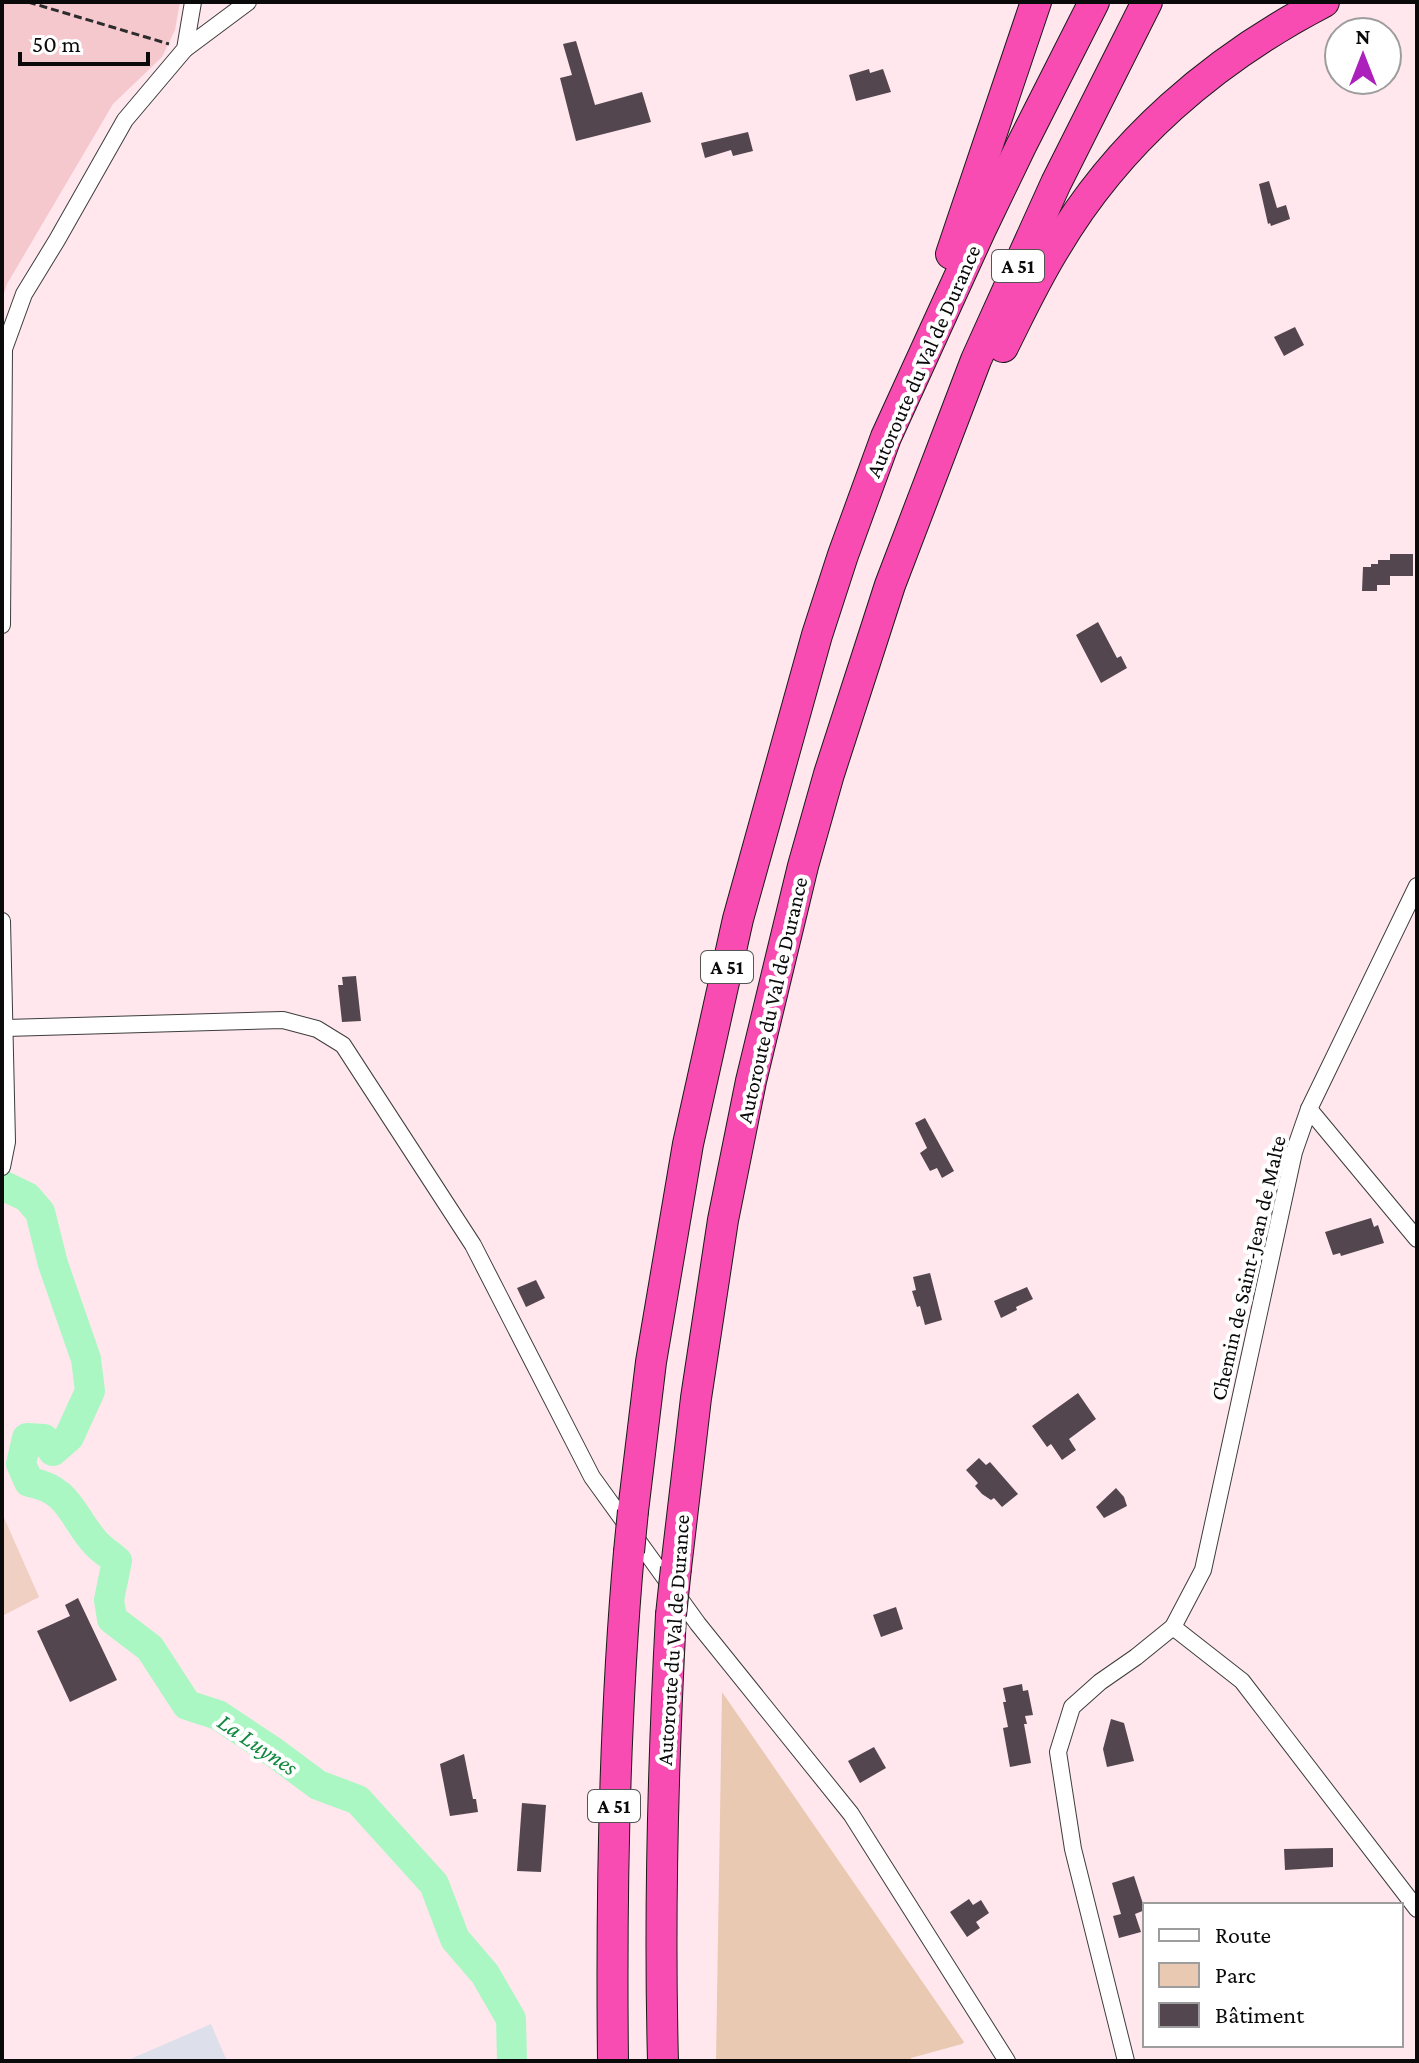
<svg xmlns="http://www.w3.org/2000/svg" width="1419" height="2063" viewBox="0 0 1419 2063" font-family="'Crimson Pro',serif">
<rect width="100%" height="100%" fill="#ffe7ed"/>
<path fill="#dddfea" d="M211,2024L227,2061H126Z"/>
<path fill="#f5c8ce" d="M2,2H180L175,30L162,57L113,104L7,284L2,300Z"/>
<path fill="#e9c9b1" d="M722,1692L964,2042L962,2044L911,2058V2061H716Z"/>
<path fill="#f0d0c3" d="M2,1513L39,1597L2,1616Z"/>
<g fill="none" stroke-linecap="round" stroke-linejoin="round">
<path stroke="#abf7c3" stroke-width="30" d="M2,1185L27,1197L40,1212L53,1264L86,1359L90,1391L69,1437L53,1451L44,1439L27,1438L21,1464L29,1482C69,1489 71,1514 93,1540C99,1548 109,1554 117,1561L109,1600L112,1619L150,1648L187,1705L218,1715L275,1753L318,1785L358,1800L434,1884L455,1939L485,1974L511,2019L512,2061"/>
</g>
<g fill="#53464f">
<path d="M576,41L595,105L642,92L651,122L576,141L560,78L572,75L563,44Z"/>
<path d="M869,69L870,73L883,69L891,92L856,101L849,75Z"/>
<path d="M748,132L753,151L733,156L731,150L705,158L701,143Z"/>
<path d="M1269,181L1277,208L1286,205L1290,219L1271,226L1270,223L1268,224L1259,184Z"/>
<path d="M1295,327L1304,345L1284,356L1274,337Z"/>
<path d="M1390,554H1413V576H1390V585H1377V591H1362L1363,567H1371V564H1378V560H1390Z"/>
<path d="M1098,622L1117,658L1121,656L1127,668L1101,683L1076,635Z"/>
<path d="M356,976L361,1021L342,1022L338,985H343L342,977Z"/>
<path d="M925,1118L954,1171L942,1178L937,1168L930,1171L920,1153L927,1148L915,1123Z"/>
<path d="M1371,1218L1374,1227L1378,1225L1384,1243L1341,1256L1340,1253L1333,1255L1325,1232Z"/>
<path d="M930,1273L942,1320L925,1325L920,1306L917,1307L912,1291L916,1290L913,1277Z"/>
<path d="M536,1280L545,1298L526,1307L517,1288Z"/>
<path d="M1027,1287L1033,1299L1016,1307L1017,1310L1001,1318L994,1301Z"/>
<path d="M1078,1393L1096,1419L1069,1439L1076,1450L1062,1460L1051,1444L1047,1447L1032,1426Z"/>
<path d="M979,1458L986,1465L990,1462L1018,1494L1002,1507L994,1498L991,1500L982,1494L975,1486L978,1483L966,1470Z"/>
<path d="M1116,1488L1124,1497L1127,1506L1104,1518L1096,1507Z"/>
<path d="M78,1598L117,1680L70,1702L37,1631L70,1616L65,1605Z"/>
<path d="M896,1607L903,1629L881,1637L873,1615Z"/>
<path d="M1022,1684L1023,1691L1028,1690L1033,1715L1025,1716L1027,1724H1024L1031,1763L1010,1767L1003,1728L1008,1727L1003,1702H1006L1003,1688Z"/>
<path d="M1111,1719L1124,1723L1134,1761L1107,1767L1103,1749Z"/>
<path d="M874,1747L886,1768L860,1783L848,1761Z"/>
<path d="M464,1754L473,1799H476L478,1812L450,1816L440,1764Z"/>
<path d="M522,1803L546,1805L541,1872L517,1871Z"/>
<path d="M1333,1848V1867L1285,1870L1284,1849Z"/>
<path d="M1134,1876L1145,1910L1135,1914L1141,1932L1119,1938L1113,1916L1121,1914L1112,1883Z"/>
<path d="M969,1899L973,1905L981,1900L989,1913L976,1922L980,1928L967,1937L950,1912Z"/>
</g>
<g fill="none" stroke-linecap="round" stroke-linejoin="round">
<defs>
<g id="minor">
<path d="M185,49L248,2"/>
<path d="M2,625L4,349L24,294L57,240L125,120L185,49L193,2"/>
<path d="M2,921L7,1142L2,1167"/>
<path d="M6,1028L283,1020L317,1029L343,1045L473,1245L592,1477L698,1624L851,1814L1007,2061"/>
<path d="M1309,1109L1417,1239"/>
<path d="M1173,1627L1242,1681L1417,1909"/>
<path d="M1126,2061L1073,1849L1058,1752L1072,1707L1100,1682L1136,1657L1173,1627L1203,1570L1294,1152L1309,1109L1417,886"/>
</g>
<g id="motorway">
<path d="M951,254L1036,2"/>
<path d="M1003,347C1019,315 1035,281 1054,250C1117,142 1214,59 1324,2"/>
<path d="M633,1511L651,1362L688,1144L738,919L817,635L843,555L886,437L981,229L1021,146L1094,2"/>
<path d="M676,1568L696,1398L723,1220L751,1081L803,866L829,774L890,585L976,360L1056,183L1147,2"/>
<path d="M613,2061C611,1891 614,1722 629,1552"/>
<path d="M663,2061C659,1912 663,1764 671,1615"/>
</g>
</defs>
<use href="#minor" stroke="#3d3d3d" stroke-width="18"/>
<use href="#motorway" stroke="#1b1b1b" stroke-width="32"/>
<path stroke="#2c2c2c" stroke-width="3" stroke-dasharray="8 4" stroke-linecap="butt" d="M28,2L169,44"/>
<use href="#minor" stroke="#fff" stroke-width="16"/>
<use href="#motorway" stroke="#f84cb3" stroke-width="30"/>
<defs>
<g id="motorway-bridge">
<path d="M629,1552L633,1511"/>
<path d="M671,1615L676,1568"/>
</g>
</defs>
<use href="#motorway-bridge" stroke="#1b1b1b" stroke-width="32" stroke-linecap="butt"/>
<use href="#motorway-bridge" stroke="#f84cb3" stroke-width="30"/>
</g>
<g text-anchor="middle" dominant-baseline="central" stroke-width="8" stroke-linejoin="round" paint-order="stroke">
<g fill="#fff" stroke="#545454" stroke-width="2">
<rect x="992" y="250" width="52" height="32" rx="6"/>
<rect x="701" y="951" width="52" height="32" rx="6"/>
<rect x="588" y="1790" width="52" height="32" rx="6"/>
</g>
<g font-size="20" font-weight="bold" fill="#0a0a0a">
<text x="1018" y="266">A 51</text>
<text x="727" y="967">A 51</text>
<text x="614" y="1806">A 51</text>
</g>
<g font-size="22" fill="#0a0a0a" stroke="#fff">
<text transform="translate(923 361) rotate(-66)">Autoroute du Val de Durance</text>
<text transform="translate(772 1000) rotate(-77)">Autoroute du Val de Durance</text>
<text transform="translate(1248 1268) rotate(-77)">Chemin de Saint-Jean de Malte</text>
<text transform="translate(673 1640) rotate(-86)">Autoroute du Val de Durance</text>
</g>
<g font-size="24" font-style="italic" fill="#12883f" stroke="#fff">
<text transform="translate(258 1744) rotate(34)">La Luynes</text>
</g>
</g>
<rect width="1419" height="2063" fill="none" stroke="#0a0a0a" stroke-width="8"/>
<rect x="1143" y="1903" width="260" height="144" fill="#ffffff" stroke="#9d9d9d" stroke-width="2"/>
<rect x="1159" y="1929" width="40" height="12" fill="#ffffff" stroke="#9d9d9d" stroke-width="2"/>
<text x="1215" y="1943" font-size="24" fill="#0a0a0a">Route</text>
<rect x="1159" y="1963" width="40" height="24" fill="#e9c9b1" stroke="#9d9d9d" stroke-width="2"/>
<text x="1215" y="1983" font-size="24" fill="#0a0a0a">Parc</text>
<rect x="1159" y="2003" width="40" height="24" fill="#53464f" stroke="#9d9d9d" stroke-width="2"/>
<text x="1215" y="2023" font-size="24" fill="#0a0a0a">Bâtiment</text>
<g transform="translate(1363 56)"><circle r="38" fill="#ffffff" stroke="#9d9d9d" stroke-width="2"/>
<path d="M0-6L14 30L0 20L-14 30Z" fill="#ac20bc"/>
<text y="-12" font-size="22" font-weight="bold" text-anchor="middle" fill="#0a0a0a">N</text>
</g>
<path d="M20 52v12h128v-12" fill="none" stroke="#0a0a0a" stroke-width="4"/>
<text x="32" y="52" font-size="24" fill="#0a0a0a" stroke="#ffffff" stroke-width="6" paint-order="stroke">50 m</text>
</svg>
